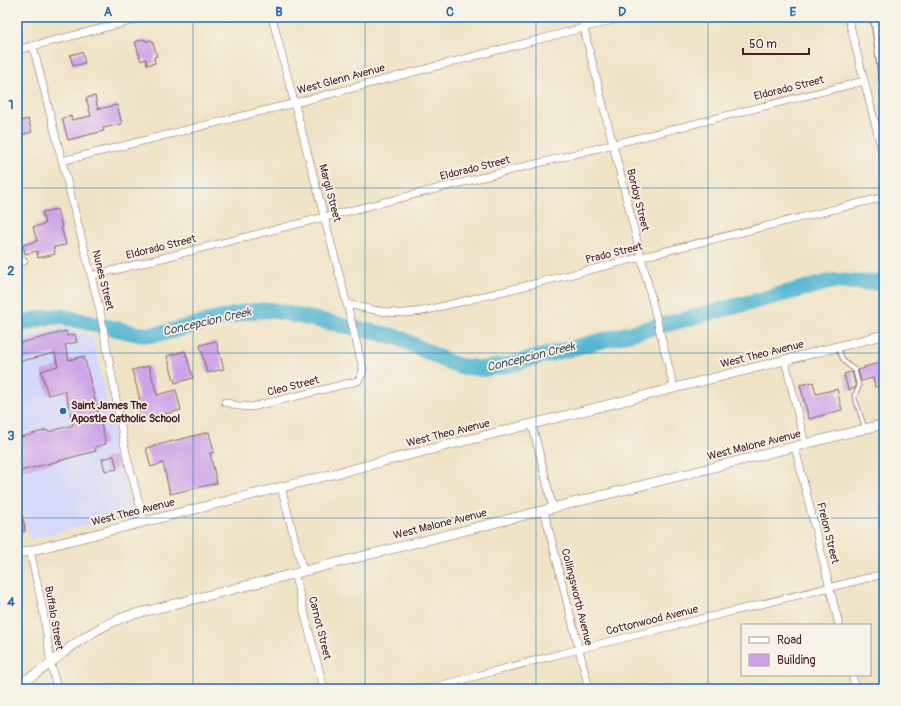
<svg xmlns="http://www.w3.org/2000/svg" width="901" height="706" viewBox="0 0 901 706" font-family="Pangolin,sans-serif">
<rect width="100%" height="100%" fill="#f7f3e8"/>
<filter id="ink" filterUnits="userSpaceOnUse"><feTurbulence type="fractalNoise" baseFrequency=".025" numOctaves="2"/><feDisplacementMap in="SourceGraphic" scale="8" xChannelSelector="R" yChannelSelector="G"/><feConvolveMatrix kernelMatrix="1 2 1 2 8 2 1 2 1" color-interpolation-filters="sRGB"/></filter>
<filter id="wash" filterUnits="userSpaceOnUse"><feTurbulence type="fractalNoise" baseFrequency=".012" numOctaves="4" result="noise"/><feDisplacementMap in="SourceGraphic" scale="16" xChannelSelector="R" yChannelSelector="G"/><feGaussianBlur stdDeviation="0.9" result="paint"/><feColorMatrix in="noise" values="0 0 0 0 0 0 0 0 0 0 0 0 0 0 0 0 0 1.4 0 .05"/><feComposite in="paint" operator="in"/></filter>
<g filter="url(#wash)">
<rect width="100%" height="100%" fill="#efe3c5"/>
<path fill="#d4d8f9" d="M63,327L93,337L132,513L30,540L17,484V339Z"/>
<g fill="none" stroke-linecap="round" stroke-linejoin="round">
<path stroke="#52b5d1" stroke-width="16" d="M17,325L42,318L60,316L138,334L150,335L164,333L245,312L271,310L397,337L448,362L460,366L483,369L507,365L833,281L872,283L884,282"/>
</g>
<g id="blocks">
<g fill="#cea4e8">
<path d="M145,39V41L152,40L157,56L154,57L155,63L147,65L146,59L141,61L135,42Z"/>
<path d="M82,52L85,63L73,66L70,55Z"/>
<path d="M95,96L98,109L117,105L122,124L103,128L104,131L68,140L62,118L71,116L72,120L91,116L86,98Z"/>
<path d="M28,119L32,132L21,135L17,122Z"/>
<path d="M57,209L62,227H61L66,245L54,247L55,254L38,258L37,251L25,254L23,245L37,241L33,227L45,224L42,212Z"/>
<path d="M66,331L67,336L75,334L77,342L65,345L69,360L84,356L106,444L95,447L96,451L17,472V438L47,430L48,432L73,425L65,391L48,395L41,371L58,366L55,353L17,362V344Z"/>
<path d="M216,341L224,369L207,373L200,345Z"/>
<path d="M185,351L193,378L175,383L167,356Z"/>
<path d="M884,362V384L875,387L873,378L861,381L858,370L865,368L864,367Z"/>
<path d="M149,366L157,395L176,390L181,410L142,420L137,400L140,399L132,370Z"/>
<path d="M852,372L856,387L855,388L848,390L844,374Z"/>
<path d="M813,382L816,394L837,389L842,410L809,419L800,385Z"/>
<path d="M209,432L214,452L210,453L217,483L170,494L163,463L151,467L146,448Z"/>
<path d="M114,456L117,469L105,471L102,459Z"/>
<path d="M17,504H19L25,527H24L25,531L17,533Z"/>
</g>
</g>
</g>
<g filter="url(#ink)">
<use href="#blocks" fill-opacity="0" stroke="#846461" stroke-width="1"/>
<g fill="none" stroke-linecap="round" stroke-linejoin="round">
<defs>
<path id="service" d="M838,348C841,358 845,364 855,370L859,387L854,396L865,428"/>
<g id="minor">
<path d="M581,17L674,388"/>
<path d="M848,17L884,159"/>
<path d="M33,46L100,311L126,453L144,521"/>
<path d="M17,50L146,17"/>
<path d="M62,161L295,103L625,17"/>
<path d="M17,263L24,261"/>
<path d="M91,276L864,81"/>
<path d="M347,304C365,308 383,313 400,313C419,314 438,307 456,303L884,197"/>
<path d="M785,360L805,444"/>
<path d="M225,402L238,406L252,407L358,381L362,374L363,369L347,304L272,17"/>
<path d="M532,424L553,508"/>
<path d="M795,447L839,625"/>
<path d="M281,487L303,571"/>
<path d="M544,510L589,689"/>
<path d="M30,550L43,610L51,664L57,689"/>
<path d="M294,573L324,689"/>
<path d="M852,675L856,689"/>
<path d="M427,689L579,649L884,574"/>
</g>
<g id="tertiary">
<path d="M17,554L884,335"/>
<path d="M17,683C36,677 48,664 63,653C84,636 102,625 127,616L884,424"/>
</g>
<path id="secondary" d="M876,17L884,79"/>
</defs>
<use href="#service" stroke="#846461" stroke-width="5"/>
<use href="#minor" stroke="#846461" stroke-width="8"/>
<use href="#tertiary" stroke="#846461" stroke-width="10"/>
<use href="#secondary" stroke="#846461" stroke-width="12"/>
<use href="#service" stroke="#fff" stroke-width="3.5"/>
<use href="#minor" stroke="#fff" stroke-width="7"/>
<use href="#tertiary" stroke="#fff" stroke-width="9"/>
<use href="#secondary" stroke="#fff" stroke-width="10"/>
</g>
</g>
<path fill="none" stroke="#1f6fb2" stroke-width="1" stroke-opacity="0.55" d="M193,17V689M365,17V689M536,17V689M708,17V689M17,188H884M17,353H884M17,518H884"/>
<circle fill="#1f6fb2" stroke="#f7f3e8" stroke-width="1.5" cx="63" cy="411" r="4"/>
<g text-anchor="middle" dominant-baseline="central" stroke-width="3.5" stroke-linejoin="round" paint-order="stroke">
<g font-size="11" fill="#4a1f2b" stroke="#f7f3e8">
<text transform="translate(341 79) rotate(-15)">West Glenn Avenue</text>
<text transform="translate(789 88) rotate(-14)">Eldorado Street</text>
<text transform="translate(475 168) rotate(-14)">Eldorado Street</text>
<text transform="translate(330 193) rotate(75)">Margil Street</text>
<text transform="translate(638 200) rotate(76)">Bordoy Street</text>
<text transform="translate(161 247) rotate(-14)">Eldorado Street</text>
<text transform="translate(614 253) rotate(-14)">Prado Street</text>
<text transform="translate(103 280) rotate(76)">Nunes Street</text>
<text transform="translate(762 354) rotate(-14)">West Theo Avenue</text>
<text transform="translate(293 386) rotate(-14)">Cleo Street</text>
<text transform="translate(448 433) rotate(-14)">West Theo Avenue</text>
<text transform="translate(754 445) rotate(-14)">West Malone Avenue</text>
<text transform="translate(133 512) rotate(-14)">West Theo Avenue</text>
<text transform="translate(440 524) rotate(-14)">West Malone Avenue</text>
<text transform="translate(828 533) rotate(76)">Frelon Street</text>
<text transform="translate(577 597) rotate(76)">Collingsworth Avenue</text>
<text transform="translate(54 618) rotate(80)">Buffalo Street</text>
<text transform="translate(652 620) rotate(-14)">Cottonwood Avenue</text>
<text transform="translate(320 628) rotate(76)">Carnot Street</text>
</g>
<g font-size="11" font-weight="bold" fill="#4a1f2b" stroke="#f7f3e8" text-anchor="start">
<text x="71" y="405">Saint James The<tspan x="71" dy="13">Apostle Catholic School</tspan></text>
</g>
<g font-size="12" font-style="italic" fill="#4d5465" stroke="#f7f3e8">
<text transform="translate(207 322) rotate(-13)">Concepcion Creek</text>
<text transform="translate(531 357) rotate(-14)">Concepcion Creek</text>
</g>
</g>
<rect width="901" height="706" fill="none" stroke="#f7f3e8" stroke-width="44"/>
<rect x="741" y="624" width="130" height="52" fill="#f7f3e8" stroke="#b29e9c"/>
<rect x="749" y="637" width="20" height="6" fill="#ffffff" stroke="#b29e9c"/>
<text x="777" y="644" font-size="12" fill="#4a1f2b">Road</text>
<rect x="749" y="654" width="20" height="12" fill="#cea4e8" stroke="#b29e9c"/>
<text x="777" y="664" font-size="12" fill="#4a1f2b">Building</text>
<path d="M743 48v6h66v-6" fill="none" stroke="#4a1f2b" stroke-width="2"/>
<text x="749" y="48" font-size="12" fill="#4a1f2b" stroke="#f7f3e8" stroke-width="3" paint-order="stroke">50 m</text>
<rect x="22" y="22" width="857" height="662" fill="none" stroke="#1f6fb2" stroke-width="1.5"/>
<g font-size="13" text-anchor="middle" font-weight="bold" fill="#1f6fb2">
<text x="108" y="16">A</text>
<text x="279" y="16">B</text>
<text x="450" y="16">C</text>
<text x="622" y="16">D</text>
<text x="793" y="16">E</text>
<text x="11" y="109">1</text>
<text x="11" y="275">2</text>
<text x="11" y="440">3</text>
<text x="11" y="606">4</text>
</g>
</svg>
